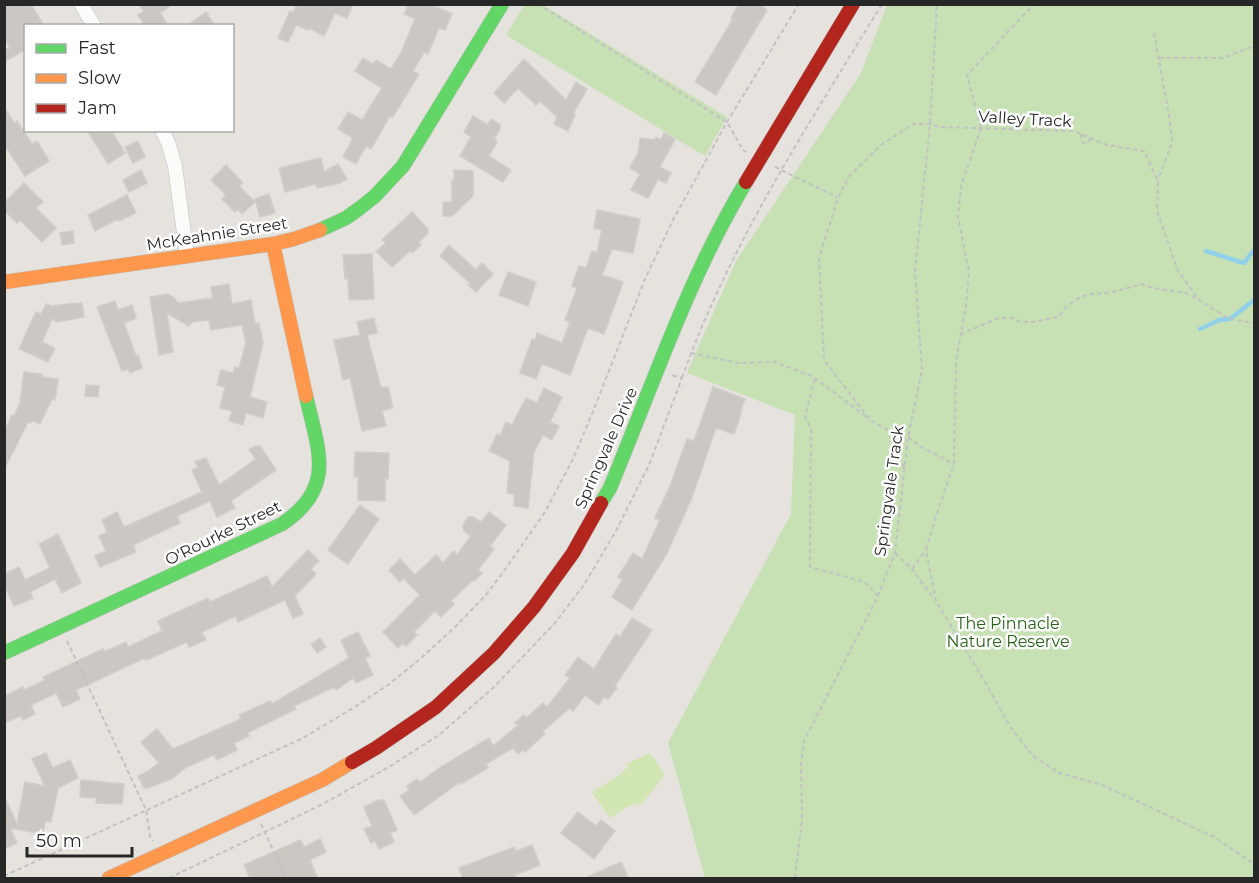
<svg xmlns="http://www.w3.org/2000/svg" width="1259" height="883" viewBox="0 0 1259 883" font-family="Montserrat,sans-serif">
<rect width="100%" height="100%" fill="#e6e2dd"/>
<g fill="#c7e1b5">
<path d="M525,4L543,5L727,117L705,156L506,35Z"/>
<path d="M887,5H1254V878H705L668,743L791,514L795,415L687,373L736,261L861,73Z"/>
</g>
<path fill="#d2e6b3" d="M650,753L662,770L664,776L643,803L629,806L610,818L592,792L618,776L628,767L626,764Z"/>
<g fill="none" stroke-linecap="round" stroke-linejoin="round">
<g stroke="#90d0e8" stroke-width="4.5">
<path d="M1206,251L1244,263L1254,250"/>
<path d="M1200,329L1219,320L1230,319L1254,300"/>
</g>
</g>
<g fill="#cbc8c4" stroke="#d1cec9" stroke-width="1.5">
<path d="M4,4H31L44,26H26V49L4,62V50L10,47L4,39Z"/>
<path d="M138,4H173L160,13L168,26H145L138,15L144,11Z"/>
<path d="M297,4H353L347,18L335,13L324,36L309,28L308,30L296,25L288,42L278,38L290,11L293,13Z"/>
<path d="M408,4H429L452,14L445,30L439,28L428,54L424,52L413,71L419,74L392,118L390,116L371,149L366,146L356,164L343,157L353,138L338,129L348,112L362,120L382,88L355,71L363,58L373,64L376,60L391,69L401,53L415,19L404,14Z"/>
<path d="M739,4H759L767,10L716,95L695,82L733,19L731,18Z"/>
<path d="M206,12L215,26H187Z"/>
<path d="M524,59L566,100L576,82L587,89L573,114L575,115L568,131L554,124L557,117L540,101L536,105L518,88L504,103L494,93Z"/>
<path d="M4,107L14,123L17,121L32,144L37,141L49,161L25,176L4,144Z"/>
<path d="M473,116L488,125L491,119L500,125V129L494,139L497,142L489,156L511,170L503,182L460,156L471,137L464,132Z"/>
<path d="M87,130H111L125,153L108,164Z"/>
<path d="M664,133L675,139L660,167L671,173L666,183L658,179L648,198L631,190L640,174L630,168L638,153L640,138L655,140L656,137L661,140Z"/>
<path d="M138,141L145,157L133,163L125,147Z"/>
<path d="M321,158L324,172L338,164L347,179L340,183L317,188L316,184L285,192L279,168Z"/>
<path d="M226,165L243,183L239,186L255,202L242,214L238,209L235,212L222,199L226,195L211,180Z"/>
<path d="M141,170L147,183L129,192L123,180Z"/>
<path d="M454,170L473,171V196L452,216H443V202H452V181H454Z"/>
<path d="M24,183L43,202L36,208L56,228L42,242L20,220L17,223L4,210V203Z"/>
<path d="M269,194L275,213L260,217L255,199Z"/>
<path d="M127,195L136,213L119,221L118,219L95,231L88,215Z"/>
<path d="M597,210L640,219L633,253L612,249L602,275L623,282L604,334L588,328L570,375L542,364L536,379L520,373L532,339L535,340L537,333L562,343L570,322L565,320L577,288L572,286L579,266L586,268L592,251L597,253L602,230L594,228Z"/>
<path d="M412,212L428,229V233L419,242L421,245L412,253L410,251L392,267L376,251L386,243L382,240Z"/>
<path d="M73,231L74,243L62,245L60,233Z"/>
<path d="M449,245L476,270L482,263L493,274L476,292L468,285L470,283L440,256Z"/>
<path d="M372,254L374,299L349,300L348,278L345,279L343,255Z"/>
<path d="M508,272L536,282L528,306L499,295Z"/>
<path d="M229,284L232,304L251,300L255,324L259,323L263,343L250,397L267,402L263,418L246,413L243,425L229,421L232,411L220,408L225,387L217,385L221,370L233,373L235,367L239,368L246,343L242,325L211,330L209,320L192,322L189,326L167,313L173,352L159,355L150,297L167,294L173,297L178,303L213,298L211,287Z"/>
<path d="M115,301L118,310L132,305L136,318L124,323L136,356L138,355L142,368L130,373L128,369L122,371L97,307Z"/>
<path d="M77,303V304L82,303L84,317L57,322L52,319L42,342L55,348L48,362L19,349L36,312L41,314L46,304L51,306Z"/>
<path d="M374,318L377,333L367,335L381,388L388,387L393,408L382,411L386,426L362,431L350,378L343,380L334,340L360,335L357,322Z"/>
<path d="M24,372L42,374L41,377L58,379L55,400L52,399L40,424L33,421L31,423L28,422L4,470V432L12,415L14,416L20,403Z"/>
<path d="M86,385L99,386L98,397L85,396Z"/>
<path d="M713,387L745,399L740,413L741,414L734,434L716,428L691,500L666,555L632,610L612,597L623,579L618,577L633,553L642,559L660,520L655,518L670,486L687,439L694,441Z"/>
<path d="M544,388L562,397L550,422L559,426L552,440L543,435L534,452L528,508L514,506V494L507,493L510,461L489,451L497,434L500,436L506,422L512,425L526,398L537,403Z"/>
<path d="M255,446H260L276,470L231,501L235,508L217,517L210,501L177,516L180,523L133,545L136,552L100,567L95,556L106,551L99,536L107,532L102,520L117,512L124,527L202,492L192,470L198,467L195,462L206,458L219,485L256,459L249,450Z"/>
<path d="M355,452L389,453L388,479L385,478V501L358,500V477H354Z"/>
<path d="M360,505L379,519L348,564L328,550Z"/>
<path d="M489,512L506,525L490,546L494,549L478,570L482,573L474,581L473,580L451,601L454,604L441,617L435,611L414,632L417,635L406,646L403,643L398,648L383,632L420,595L403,578L400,582L389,570L400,559L415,575L436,555L443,563L454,551L457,555L471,536L464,531L463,525L468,517H473L481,522Z"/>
<path d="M58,534L81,583L62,593L55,579L30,592L33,598L14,606L4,584V574L19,567L25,580L50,568L39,544Z"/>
<path d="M308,550L319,561L311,569L316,574L295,596L303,614L293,618L285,600L238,622L236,616L202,632L206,640L189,647L187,642L146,660L145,658L76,690L80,699L63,707L56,693L31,705L35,714L23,720L21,716L4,723V696L23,687L24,690L45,680L43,677L103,649L104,652L126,642L128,647L162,631L158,621L208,598L210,602L267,576L272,587Z"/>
<path d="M632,618L652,630L615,686L617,688L608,699L604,697L598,705L585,695L573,711L570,708L543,731L545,734L525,752L523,750L518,754L513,748L486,764L488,768L461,784L460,782L414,815L400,796L409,790L407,786L417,779L420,782L441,767L489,738L493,746L518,725L515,723L524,715L526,718L543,703L547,707L570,678L565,675L578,657L594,669L616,634L620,637Z"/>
<path d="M358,632L370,656L365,658L373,675L356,683L353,678L336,690L334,687L294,706L296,709L247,733L249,736L234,743L237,750L217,760L214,755L185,768L173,778L148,788H144L138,776L148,771L159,763L141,742L157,729L173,749L241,719L239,715L270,701L272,704L349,658L341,640Z"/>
<path d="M320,638L326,647L317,653L311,644Z"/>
<path d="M46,753L53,768L70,760L78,778L58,788L51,822L45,821L43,834L10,828L17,843L4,849V796L17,824L25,782L45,786L32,759Z"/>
<path d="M81,780L124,784L122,804L96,803L97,798L80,797Z"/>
<path d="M379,800H384L397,830L390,833L394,842L379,849L375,841L371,843L364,829L372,826L364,807Z"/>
<path d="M578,812L596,826L601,820L615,831L594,859L561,833Z"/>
<path d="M320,839L326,852L310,860L318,879H250L244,865L300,840L304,847Z"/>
<path d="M532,845L540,865L515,875L517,879H463L459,868L514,847L516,851Z"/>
<path d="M621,862L629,879H583Z"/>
</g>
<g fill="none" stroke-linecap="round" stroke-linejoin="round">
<defs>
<g id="street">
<path d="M81,4L94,26"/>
<path d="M162,130L169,145L175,166L187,256"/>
</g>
<g id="fast">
<path d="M320,230L346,218L360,208L375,196L403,166L502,4"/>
<path d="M601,503L610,488C653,385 688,278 746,182"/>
<path d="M4,653L282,524C337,487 318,450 306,396"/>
</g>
<g id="slow">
<path d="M273,244L306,396"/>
<path d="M4,282L273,244L294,239L320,230"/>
<path d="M109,878L322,780L352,762"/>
</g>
<g id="jam">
<path d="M746,182L853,4"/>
<path d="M352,762L376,748L436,707L494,653L534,607L573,553L601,503"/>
</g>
</defs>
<use href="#street" stroke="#bfbebf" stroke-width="15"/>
<use href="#fast" stroke="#bfbebf" stroke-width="15"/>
<use href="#slow" stroke="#bfbebf" stroke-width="15"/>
<use href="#jam" stroke="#bfbebf" stroke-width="15"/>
<g stroke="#c2c2c2" stroke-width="2" stroke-dasharray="4.5 3" stroke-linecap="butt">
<path d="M538,4L727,122L743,150L746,152"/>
<path d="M1154,33L1170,121L1172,143L1158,180"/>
<path d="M1159,58H1223L1254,46"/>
<path d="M981,128L961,186L958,217L969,272L966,305L956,361L954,464L935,519L926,550L936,601L988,687L1011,728L1033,756L1059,773L1102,785L1214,837L1254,864"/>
<path d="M981,128L967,75L1034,4"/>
<path d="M1081,134L1082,142L1086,144L1091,138"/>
<path d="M775,167L837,197"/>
<path d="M960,334L999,318H1012L1021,322H1033L1058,317L1066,307L1077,299L1088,294L1109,293L1142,284L1153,288L1186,293L1199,300"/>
<path d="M691,353L738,363L774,362L812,376L868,418"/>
<path d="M682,378C729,245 809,124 882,4"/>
<path d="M815,379L805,416L811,429L810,567L865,582L878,596"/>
<path d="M908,437L923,448L954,464"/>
<path d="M901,438L870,420L824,360L819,258L838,198L849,176L881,145L913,124H930L940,127L1074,131L1107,145L1144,151L1158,181L1157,211L1178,271L1200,301L1230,319L1254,323"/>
<path d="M904,468L899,452L901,438L907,437"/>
<path d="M895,553L912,569L934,599"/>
<path d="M912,569L926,550"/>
<path d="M67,641L146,810L150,836L153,841"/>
<path d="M261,824L286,878"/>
<path d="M4,876L303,738L353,708L388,685L419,660L454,628L485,596L504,571L545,512L573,459L594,409L645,279L673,220L727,122L799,4"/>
<path d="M169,878L321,805L389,767L439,735L493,688L554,624L584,585L617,529L649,465L682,378L672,375"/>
<path d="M795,878L802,819L801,765L804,741L878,596L895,553L908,437L922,370L915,271L930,124L937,4"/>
</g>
<use href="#street" stroke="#fbfbfa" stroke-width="14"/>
<use href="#fast" stroke="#63d668" stroke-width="14"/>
<use href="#slow" stroke="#ff974d" stroke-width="14"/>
<use href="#jam" stroke="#b3261e" stroke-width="14"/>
</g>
<g text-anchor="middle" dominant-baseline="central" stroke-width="5" stroke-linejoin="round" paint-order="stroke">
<g font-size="16" fill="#272727" stroke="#fff">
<text transform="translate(1025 119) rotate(3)">Valley Track</text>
<text transform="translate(217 234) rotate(-9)">McKeahnie Street</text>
<text transform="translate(606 448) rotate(-66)">Springvale Drive</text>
<text transform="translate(889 491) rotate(-82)">Springvale Track</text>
<text transform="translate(223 533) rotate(-26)">O'Rourke Street</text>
</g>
<g font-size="16" fill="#286319" stroke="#fff">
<text x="1008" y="623">The Pinnacle<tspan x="1008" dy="18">Nature Reserve</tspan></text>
</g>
</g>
<rect width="1259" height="883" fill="none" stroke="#272727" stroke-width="12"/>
<rect x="24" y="24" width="210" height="108" fill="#ffffff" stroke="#a9a9a9" stroke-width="1.5"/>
<rect x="36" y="44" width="30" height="9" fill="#63d668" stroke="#a9a9a9" stroke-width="1.5"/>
<text x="78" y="54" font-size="18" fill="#272727">Fast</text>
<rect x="36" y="74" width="30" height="9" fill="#ff974d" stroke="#a9a9a9" stroke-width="1.5"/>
<text x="78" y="84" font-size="18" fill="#272727">Slow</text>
<rect x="36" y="104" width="30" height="9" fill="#b3261e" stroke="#a9a9a9" stroke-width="1.5"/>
<text x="78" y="114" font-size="18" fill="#272727">Jam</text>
<path d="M27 847v9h105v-9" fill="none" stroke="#272727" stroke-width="3"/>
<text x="36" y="847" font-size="18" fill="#272727" stroke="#ffffff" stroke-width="4.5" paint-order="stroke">50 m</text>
</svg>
